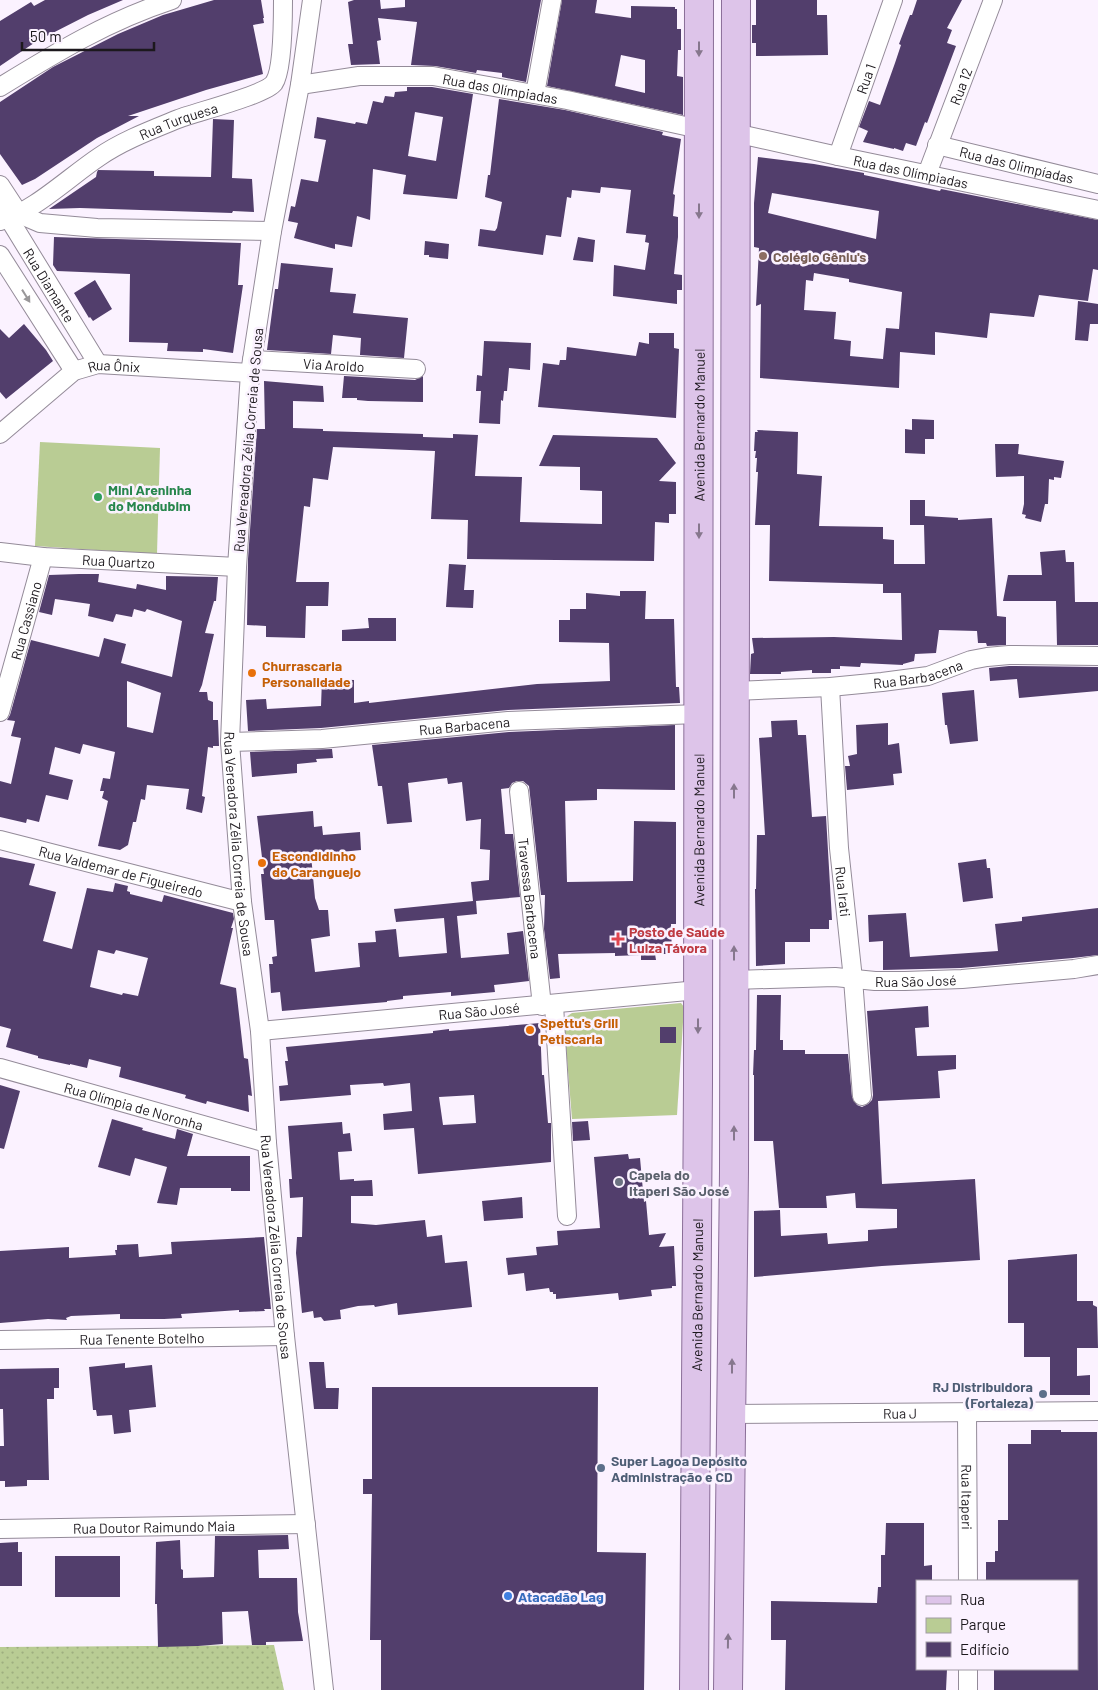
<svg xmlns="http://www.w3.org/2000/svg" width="1098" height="1690" viewBox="0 0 1098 1690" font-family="Barlow,sans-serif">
<defs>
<pattern id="grass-dots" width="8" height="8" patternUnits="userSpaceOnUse" patternTransform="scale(1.25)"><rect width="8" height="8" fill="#b9cc94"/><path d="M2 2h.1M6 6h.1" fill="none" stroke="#9eae7f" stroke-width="1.8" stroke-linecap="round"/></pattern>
</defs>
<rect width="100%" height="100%" fill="#fbf2ff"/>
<path fill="url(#grass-dots)" d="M274,1645L284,1690H0V1647Z"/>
<g fill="#b9cc94">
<path d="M40,442L160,448L157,554L35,546Z"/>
<path d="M681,1003L684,1007L677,1115L572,1119L564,1022L566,1017L572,1013Z"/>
</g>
<g fill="#523e6c" fill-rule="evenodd">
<path d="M45,0H123L88,15L37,41L0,66V21L31,2L34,6Z"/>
<path d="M214,0H261L264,18H263L264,23L253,25L263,74L206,90L128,116H139L97,138L35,179L22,185L0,154V102L53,67L118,34L163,15Z"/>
<path d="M354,0H380L381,9L405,7V0H541L526,82L502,77V73L477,70L476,73L435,66L411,65L417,22L378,18L381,40L377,41L380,64L351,65L348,44H353L348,2Z"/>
<path d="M562,0H597L595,13L631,18V6L675,7V9H677V29H681V50H678L677,76L683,77V115L547,86ZM621,55L645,60V93L615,86Z"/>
<path d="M756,0H817V15H827L828,55L756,56V43H752V25H756Z"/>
<path d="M917,0H962L947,28L952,30L947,43L956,46L927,123L925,122L916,146L906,143L903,151L894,148V149L863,142L868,131L859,127L869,101L880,105L895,63L901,45L899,44L910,15H912Z"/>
<path d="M407,87H432L473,94L457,199L403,194L406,175L373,169L370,220L357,216L352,247L335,244V249L294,238L298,223L288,221L291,206L295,207L301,179L318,182L326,140L314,138L317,117L355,124L356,122L367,124L373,101L383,103L385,96L394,97L395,92L407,91ZM415,112L443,117L436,161L408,156Z"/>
<path d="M499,99L565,110L663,132L662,135L681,139L673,194L675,195L673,216L678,217V237L674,274L682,275V290H677V304L613,296L614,265L645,270L649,243L645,242L646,235L626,233L631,190L601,187L600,193L572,190L571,198L567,197L561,237L546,235L543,255L478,246L480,229L495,231L497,228L502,202L485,197L488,175H490Z"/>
<path d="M213,119L234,120L232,178L252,179L254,212L233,211L232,213L80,208L49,209L96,177L97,172L98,170L154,171V176L211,177Z"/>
<path d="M758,157L814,164L864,173V175L940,191L941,189L1098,220V270L1093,269L1088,301L1039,295L1034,317L990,313L987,338L935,332V355L900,352L899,388L760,378L761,304L756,306L759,248L754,247V203ZM772,193L879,211L876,239L768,213ZM814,273L849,279V282L902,292L899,329L886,328L883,359L850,356L851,341L834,339L836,312L804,310L806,280L813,281Z"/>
<path d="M54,237L241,243L238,285H243L233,353L203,349V352L167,351L168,343L129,342L130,274L57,271L53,265Z"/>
<path d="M578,237L595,240L593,262L573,260Z"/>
<path d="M425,241L449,244L448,259L429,257V255H424Z"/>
<path d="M281,263L333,268L330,292L356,294L353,313L408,318L404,358L360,355L361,338L333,335L331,354L267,350L275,289H278Z"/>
<path d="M95,280L112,309L93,321L90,317L89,318L74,293Z"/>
<path d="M1078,301L1098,304V324H1090L1088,341L1075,340Z"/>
<path d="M24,324L46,350L53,361L6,399L0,392V329L9,338Z"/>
<path d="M649,333H674V348L679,349L676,418L538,407L543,363L559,365L560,360H566L567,347L636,356L639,342L649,344Z"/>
<path d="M484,341L531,343L530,370L509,368L507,391H504L503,401L501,400L500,424L479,423L481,391H476L477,375L482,376Z"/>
<path d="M344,376L415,380L423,376V402L368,401L357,400V398H342Z"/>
<path d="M264,381L323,386L324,402L293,401V428L323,429V431L423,434V437L453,438V434L478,435L475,476L522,477L520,522L602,524V491L580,490V467L539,466L553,435L657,438L676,463L659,481L676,482V514H669V523L655,522L654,561L467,559L468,520L431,519L435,451L333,447L328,480L313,478L310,507L304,506L296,582H329L328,606H306L305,638L266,637V626L247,625L248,559L257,429H265Z"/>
<path d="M912,419L934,420V439H925V454L905,453V429L912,430Z"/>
<path d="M757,430L798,432L797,474L822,476L819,526L883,527V539L894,540V564H925L924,525H910V500H925V516L958,518V520L992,518L997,616L1006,617V645L987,646L986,643H978L977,631L939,630L936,653L915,654L914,661L903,664V665L861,663L860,667L840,666V669H831V673H812V670L781,672V674H750L751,654L754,653L752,638L834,637L902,640L901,593H883V584L769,581L770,525H755L758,472H756L757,458H755L756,451H754L755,432H758Z"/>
<path d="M995,444H1019L1018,454L1064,461L1061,478L1054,477V480L1049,479L1048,504H1045L1041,522L1025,518L1026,515L1022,514L1024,504V476L996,477Z"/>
<path d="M1065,550L1066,562H1074L1075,602H1098V645H1057L1056,601H1003L1008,575H1042L1040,552Z"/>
<path d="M449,564L466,565L464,590H474L473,608L446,607Z"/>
<path d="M79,574H99L98,582L136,589L137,584L166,590V576L218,577L216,601H214L205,633L214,634L202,685L199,692H207L208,700L213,702V720H218L219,746H213V748L208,747L202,796L205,797L202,813L186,809L189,789L147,785L145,800L141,799L136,822H133L128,845L120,850L98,846L108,801L102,798L104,791H100L103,778L110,779L115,752L83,744L80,754L55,747L49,774L73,780L68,800L46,795L39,822L27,819L26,823L0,817V781L11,784L21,738L11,736L15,721L7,720L10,715L31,640L99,657L104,638L126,644L121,663L172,677L182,621L147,609L145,612L134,609L132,617L116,614L113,622L88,616L90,604L55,599L52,615L39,612L49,575ZM127,681L161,693L153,733L127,727Z"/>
<path d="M620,591H646L645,619H674L676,687H679L680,703L508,710L321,728L248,731L246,700L266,699L267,709L321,706L322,679L354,680V703L369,701V703L537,684L610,681L609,643L559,642V620H570V609H586V593L620,596Z"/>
<path d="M368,618H396V641H342V630L369,628Z"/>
<path d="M1009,666L1098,667V691L1019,698L1017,679L990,681L989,668Z"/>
<path d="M974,690L978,741L950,744L947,725H945L942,693Z"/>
<path d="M797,720L798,735H806L812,817L826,816L832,920H829V929H810V942H785V964L756,966L755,889H756L757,835H765L759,738L772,737L771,721Z"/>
<path d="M888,723V745L899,743L902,773L893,774L894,785L847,790L845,766H850L848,756L857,754L856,725Z"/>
<path d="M675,725V790L597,789V800L565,801L567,882L633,881L634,821L676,822V924H671L672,954H655L656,960H641V955L615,956V953L558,954L560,978L550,979L544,929L545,895H541L529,786L523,781H517L512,783L509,788L501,789L505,834H513L520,897L476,901L477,914L457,916L461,958L509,954L507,933L523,931L529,981L494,985L495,992L451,996V992L403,996V999L387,1001V1002L282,1011L280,992L271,993L269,964H273L272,957L277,956L274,920H265L261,874H264L257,816L313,811L314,827L322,826L323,835L360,832L361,850L311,855L315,898L319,910H328L330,936L311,939L315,972L360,967L358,943L376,942L375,931L396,929L399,957L447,953L444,918L396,922L394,909L473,901L471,882L489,880L490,850L480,849L481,819L466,821L462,782L448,784L447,778L408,783L412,822L387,824L382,786H378L372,745L509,732Z"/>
<path d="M332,749L333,758L316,759L317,762L297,764V773L252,777L250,752Z"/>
<path d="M0,857L35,864L29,885L56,892L43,941L72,949L87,888L113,892L115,883L128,886L127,891L130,892V894L162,902L164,895L233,913L234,919L231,928H233L220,984L236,988L244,1058L248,1059L252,1096L248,1095L249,1112L207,1101L206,1104L185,1098L186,1095L119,1077L121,1067L89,1059L87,1068L70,1064V1065L38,1058V1056L6,1047L11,1029L0,1026ZM98,950L114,954L116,950L148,958L138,996L123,993L122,995L90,987Z"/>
<path d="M986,859L987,868H990L993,898L963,902L958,863Z"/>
<path d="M1098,908V955L1073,958L961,968L883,970V941L869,942L868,915L906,913L910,957L998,951L995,924L1022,921V917Z"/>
<path d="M757,995H781L780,1040H783V1050H805V1054H848L852,1097L857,1105L862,1107L868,1104L872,1100L873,1095L867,1011L928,1006L929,1027L915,1028L917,1056L956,1055V1069L938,1071L940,1098L878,1101L882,1184L975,1179L980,1260L882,1266L754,1277V1211L780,1210L781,1236L827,1233L828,1244L868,1241V1230L897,1228V1209L856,1208L855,1193L826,1196L827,1208H779L773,1141H754V1075H753L754,1050H756Z"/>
<path d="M540,1023L542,1075H544L548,1123H551V1162L418,1174L414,1128L384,1130L383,1114L412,1111L410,1083L384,1086L383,1083L350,1085L351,1095L280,1101L279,1086L288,1085L285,1061H288L286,1047L433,1033V1031L449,1029V1031ZM474,1095L476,1123L443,1125L439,1097Z"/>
<rect x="660" y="1027" width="16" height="16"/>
<path d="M0,1085L20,1091L4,1149L0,1148Z"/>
<path d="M112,1119L143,1128L142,1130L175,1139L177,1129L193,1134L187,1156H250V1191H231V1188H180L177,1205L157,1203L167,1167L135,1158L130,1176L98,1167Z"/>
<path d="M588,1121L590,1140L573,1141L572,1122Z"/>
<path d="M342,1122L343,1134L350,1133L352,1151L338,1152L340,1180L354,1179V1181L372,1180L373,1196H351V1223L376,1225L425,1220L427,1237L442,1235L445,1263L467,1261L472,1307L398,1315L397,1303L375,1307L374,1305L358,1306L340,1310L341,1319L324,1321L321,1317L314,1318L313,1311L302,1313L296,1253L297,1237H302L303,1197L290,1198L289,1179H292L288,1126Z"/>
<path d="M628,1154L629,1159L640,1158L644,1202L646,1201L649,1235L666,1233L659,1247L674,1246L676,1286H672V1288L651,1290L652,1296L619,1300L618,1293L556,1299V1294H553V1292H550L549,1288L526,1291L524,1273L508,1275L506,1258L537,1255L536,1247L558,1245L557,1231L600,1228L594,1157Z"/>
<path d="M522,1197L523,1218L484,1221L482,1201Z"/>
<path d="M264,1237L271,1309H264L265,1311L239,1312V1310L181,1314L182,1318L164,1319H120V1314L71,1316L66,1318L67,1320L48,1319L0,1323V1251L69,1247V1258L116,1255L115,1250H117V1245L138,1244L139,1257L172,1254L171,1242Z"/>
<path d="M1077,1254V1301H1093V1305L1097,1307L1098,1348H1077V1376L1090,1375V1395H1050V1357H1024V1323H1008V1260Z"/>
<path d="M309,1362H324L326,1388H339L338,1409H314Z"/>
<path d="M125,1363V1368L152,1365L156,1407L129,1410L131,1432L114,1434L112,1415L97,1416L96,1410H93L89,1367Z"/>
<path d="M59,1368V1388H54V1399H47L49,1480H27V1486L5,1487V1481H0V1446H4L3,1409H0V1369Z"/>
<path d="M372,1387H598L597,1552L646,1553L644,1690H381V1640H370L372,1494H363V1479H372Z"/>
<path d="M1031,1430H1061V1432H1097L1098,1690H994V1669H1077V1581H986V1562H995V1551H998V1520H1008V1444H1031Z"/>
<path d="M886,1523H924V1566L932,1565V1581H917V1669H947L946,1690H785L786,1640H771V1601L877,1603L878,1587H881V1555H885Z"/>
<path d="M288,1535L289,1549L258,1550L259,1578H297L298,1612L303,1641L266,1642V1645H252L248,1611L222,1612L223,1644L198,1646L158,1647L157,1604H155L156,1542L180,1540L181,1569L183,1570V1578L214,1577L215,1536Z"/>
<path d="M18,1542V1552H22V1586H0V1543Z"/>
<rect x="55" y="1556" width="65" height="41"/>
</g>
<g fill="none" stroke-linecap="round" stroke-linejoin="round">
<defs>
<g id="minor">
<path id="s1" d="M312,0L300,85L272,231L250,373L237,567L230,742L242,902L260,1031L267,1143L285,1336L324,1690"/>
<path id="s2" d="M300,85L359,76H433L567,100L699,129"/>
<path d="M0,87C57,52 108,21 172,0"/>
<path d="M535,94L552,0"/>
<path id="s3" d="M735,133L838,156L1098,210"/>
<path id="s4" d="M937,145L1098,184"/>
<path id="s5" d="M838,156L893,0"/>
<path id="s6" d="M927,174L993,0"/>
<path d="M0,185L19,214L40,223L97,228L272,231"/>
<path id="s7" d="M3,209L98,364"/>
<path id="s8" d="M0,221C33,212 69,177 99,157C122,141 151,130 178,119C196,112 265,95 274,83C283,70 283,17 283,0"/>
<path d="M0,255L74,371"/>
<path id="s9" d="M252,360L416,369"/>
<path id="s10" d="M0,434L74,371L98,364L250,373"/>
<path id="s11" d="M0,552L43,557L237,567"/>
<path id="s12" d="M830,687L839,848L853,979L862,1096"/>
<path id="s13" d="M735,691L830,687L882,682L928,676L971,660L987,657L1009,655L1098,656"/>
<path id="s14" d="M0,712L43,557"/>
<path id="s15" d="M230,742L322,739L508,721L698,714"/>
<path id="s16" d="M519,791L542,1006"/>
<path id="s17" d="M0,840L242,902"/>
<path id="s18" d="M734,980L835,977L875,981H905L962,979L1074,969L1098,965"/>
<path d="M554,1005L567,1216"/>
<path id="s19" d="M260,1031L698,990"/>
<path id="s20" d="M0,1068L267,1143"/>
<path id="s21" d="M0,1340L285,1336"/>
<path id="s22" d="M967,1413L968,1581"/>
<path id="s23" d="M732,1414L1098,1411"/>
<path id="s24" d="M0,1529L306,1524"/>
<path d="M968,1669V1690"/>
</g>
<g id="primary">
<path id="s25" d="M694,1690L698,1083L699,0"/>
<path d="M728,1690L734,1171L736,0"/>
</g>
</defs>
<use href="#minor" stroke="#948b99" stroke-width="20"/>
<use href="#primary" stroke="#8a6e98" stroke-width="30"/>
<use href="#minor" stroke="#fff" stroke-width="18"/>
<use href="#primary" stroke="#ddc4e9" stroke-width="28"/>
</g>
<defs><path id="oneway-solid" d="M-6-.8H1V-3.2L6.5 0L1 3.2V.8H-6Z" transform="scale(1.25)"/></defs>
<g fill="#86778d">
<use href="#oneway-solid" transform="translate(699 49) rotate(90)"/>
<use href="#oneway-solid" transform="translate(699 211) rotate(90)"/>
<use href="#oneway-solid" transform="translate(699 531) rotate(90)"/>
<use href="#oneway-solid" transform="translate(734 791) rotate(-90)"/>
<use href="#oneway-solid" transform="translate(734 953) rotate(-90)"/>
<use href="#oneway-solid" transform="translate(698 1026) rotate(90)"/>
<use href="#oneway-solid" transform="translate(734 1133) rotate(-90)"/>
<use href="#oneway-solid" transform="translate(732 1366) rotate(-90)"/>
<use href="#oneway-solid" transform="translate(728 1641) rotate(-89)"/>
</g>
<use fill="#999799" href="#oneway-solid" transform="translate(26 296) rotate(58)"/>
<circle fill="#8d6e63" stroke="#fbf2ff" stroke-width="2" cx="763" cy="256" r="5"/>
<circle fill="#2e9e5b" stroke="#fbf2ff" stroke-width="2" cx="98" cy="497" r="5"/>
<g fill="#e8710a" stroke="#fbf2ff" stroke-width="2">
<circle cx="252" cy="673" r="5"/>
<circle cx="262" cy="863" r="5"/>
<circle cx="530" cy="1030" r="5"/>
</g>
<path fill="#e0444e" stroke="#fbf2ff" stroke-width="2" d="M615.5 931.5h5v5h5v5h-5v5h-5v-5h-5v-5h5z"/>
<circle fill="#6b7280" stroke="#fbf2ff" stroke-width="2" cx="619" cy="1182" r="5"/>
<g fill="#5c6f8a" stroke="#fbf2ff" stroke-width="2">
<circle cx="1043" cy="1394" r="5"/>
<circle cx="601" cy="1468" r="5"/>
</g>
<circle fill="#3f7fe0" stroke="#fbf2ff" stroke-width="2" cx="508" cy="1596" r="5"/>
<g text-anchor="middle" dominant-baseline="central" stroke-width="5" stroke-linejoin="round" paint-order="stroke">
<g font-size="14" fill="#1c181d" stroke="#fbf2ff">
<text stroke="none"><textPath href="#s5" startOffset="82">Rua 1</textPath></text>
<text stroke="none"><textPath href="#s6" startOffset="94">Rua 12</textPath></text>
<text stroke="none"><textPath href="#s2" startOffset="202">Rua das Olímpiadas</textPath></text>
<text stroke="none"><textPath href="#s8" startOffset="206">Rua Turquesa</textPath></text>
<text stroke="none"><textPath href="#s4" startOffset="82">Rua das Olimpíadas</textPath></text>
<text stroke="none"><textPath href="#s3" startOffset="180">Rua das Olímpiadas</textPath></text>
<text stroke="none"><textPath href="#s7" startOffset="89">Rua Diamante</textPath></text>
<text stroke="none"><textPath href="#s9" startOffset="82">Via Aroldo</textPath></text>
<text stroke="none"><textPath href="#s10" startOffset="138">Rua Ônix</textPath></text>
<text stroke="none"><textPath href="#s25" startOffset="1265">Avenida Bernardo Manuel</textPath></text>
<text transform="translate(248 440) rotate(-85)">Rua Vereadora Zélia Correia de Sousa</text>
<text stroke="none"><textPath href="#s11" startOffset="119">Rua Quartzo</textPath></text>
<text stroke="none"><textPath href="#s14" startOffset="95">Rua Cassiano</textPath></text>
<text stroke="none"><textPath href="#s13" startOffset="184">Rua Barbacena</textPath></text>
<text stroke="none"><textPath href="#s15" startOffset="235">Rua Barbacena</textPath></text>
<text stroke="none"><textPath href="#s25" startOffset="860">Avenida Bernardo Manuel</textPath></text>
<text stroke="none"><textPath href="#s1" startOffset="850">Rua Vereadora Zélia Correia de Sousa</textPath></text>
<text stroke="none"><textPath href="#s17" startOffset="125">Rua Valdemar de Figueiredo</textPath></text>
<text stroke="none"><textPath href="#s12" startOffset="205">Rua Irati</textPath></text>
<text stroke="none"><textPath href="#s16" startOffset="108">Travessa Barbacena</textPath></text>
<text stroke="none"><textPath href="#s18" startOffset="182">Rua São José</textPath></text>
<text stroke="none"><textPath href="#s19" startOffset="220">Rua São José</textPath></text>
<text stroke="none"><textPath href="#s20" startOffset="139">Rua Olímpia de Noronha</textPath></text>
<text stroke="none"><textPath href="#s1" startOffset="1255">Rua Vereadora Zélia Correia de Sousa</textPath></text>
<text stroke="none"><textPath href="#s25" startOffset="395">Avenida Bernardo Manuel</textPath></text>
<text stroke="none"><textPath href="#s21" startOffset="142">Rua Tenente Botelho</textPath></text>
<text stroke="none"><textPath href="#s23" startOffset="168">Rua J</textPath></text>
<text stroke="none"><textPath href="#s22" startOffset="84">Rua Itaperi</textPath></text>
<text stroke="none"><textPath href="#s24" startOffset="154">Rua Doutor Raimundo Maia</textPath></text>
</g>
<g font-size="14" font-weight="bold" fill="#785e54" stroke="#fbf2ff" text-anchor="start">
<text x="773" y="256">Colégio Gêniu's</text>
</g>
<g font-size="14" font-weight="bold" fill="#27864d" stroke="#fbf2ff" text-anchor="start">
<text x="108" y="489">Mini Areninha<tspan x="108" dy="16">do Mondubim</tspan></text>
</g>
<g font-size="14" font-weight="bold" fill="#c56008" stroke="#fbf2ff" text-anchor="start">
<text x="262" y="665">Churrascaria<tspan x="262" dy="16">Personalidade</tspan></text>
<text x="272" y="855">Escondidinho<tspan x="272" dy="16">do Caranguejo</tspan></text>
<text x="540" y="1022">Spettu's Grill<tspan x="540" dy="16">Petiscaria</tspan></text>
</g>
<g font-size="14" font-weight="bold" fill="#be3a42" stroke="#fbf2ff" text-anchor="start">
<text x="629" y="931">Posto de Saúde<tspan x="629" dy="16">Luiza Távora</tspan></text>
</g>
<g font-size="14" font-weight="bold" fill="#5b616d" stroke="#fbf2ff" text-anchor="start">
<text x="629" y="1174">Capela do<tspan x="629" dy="16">Itaperi São José</tspan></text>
</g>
<g font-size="14" font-weight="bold" fill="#4e5e75" stroke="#fbf2ff" text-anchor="end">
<text x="1033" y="1386">RJ Distribuidora<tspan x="1033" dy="16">(Fortaleza)</tspan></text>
<text x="611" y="1460" text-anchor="start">Super Lagoa Depósito<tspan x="611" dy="16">Administração e CD</tspan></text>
</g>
<g font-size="14" font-weight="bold" fill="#366cbe" stroke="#fbf2ff" text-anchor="start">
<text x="518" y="1596">Atacadão Lag</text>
</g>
</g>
<rect x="916" y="1580" width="162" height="90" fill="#fbf2ff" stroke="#a29ba5"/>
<rect x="926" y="1596" width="25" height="8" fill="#ddc4e9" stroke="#a29ba5"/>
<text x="960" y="1605" font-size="15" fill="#1c181d">Rua</text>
<rect x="926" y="1618" width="25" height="15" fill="#b9cc94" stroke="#a29ba5"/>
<text x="960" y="1630" font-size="15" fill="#1c181d">Parque</text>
<rect x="926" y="1642" width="25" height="15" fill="#523e6c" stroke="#a29ba5"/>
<text x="960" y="1655" font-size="15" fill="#1c181d">Edifício</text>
<path d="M22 42v8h132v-8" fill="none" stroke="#1c181d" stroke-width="2.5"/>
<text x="30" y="42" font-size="15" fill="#1c181d" stroke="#fbf2ff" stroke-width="4" paint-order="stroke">50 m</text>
</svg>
